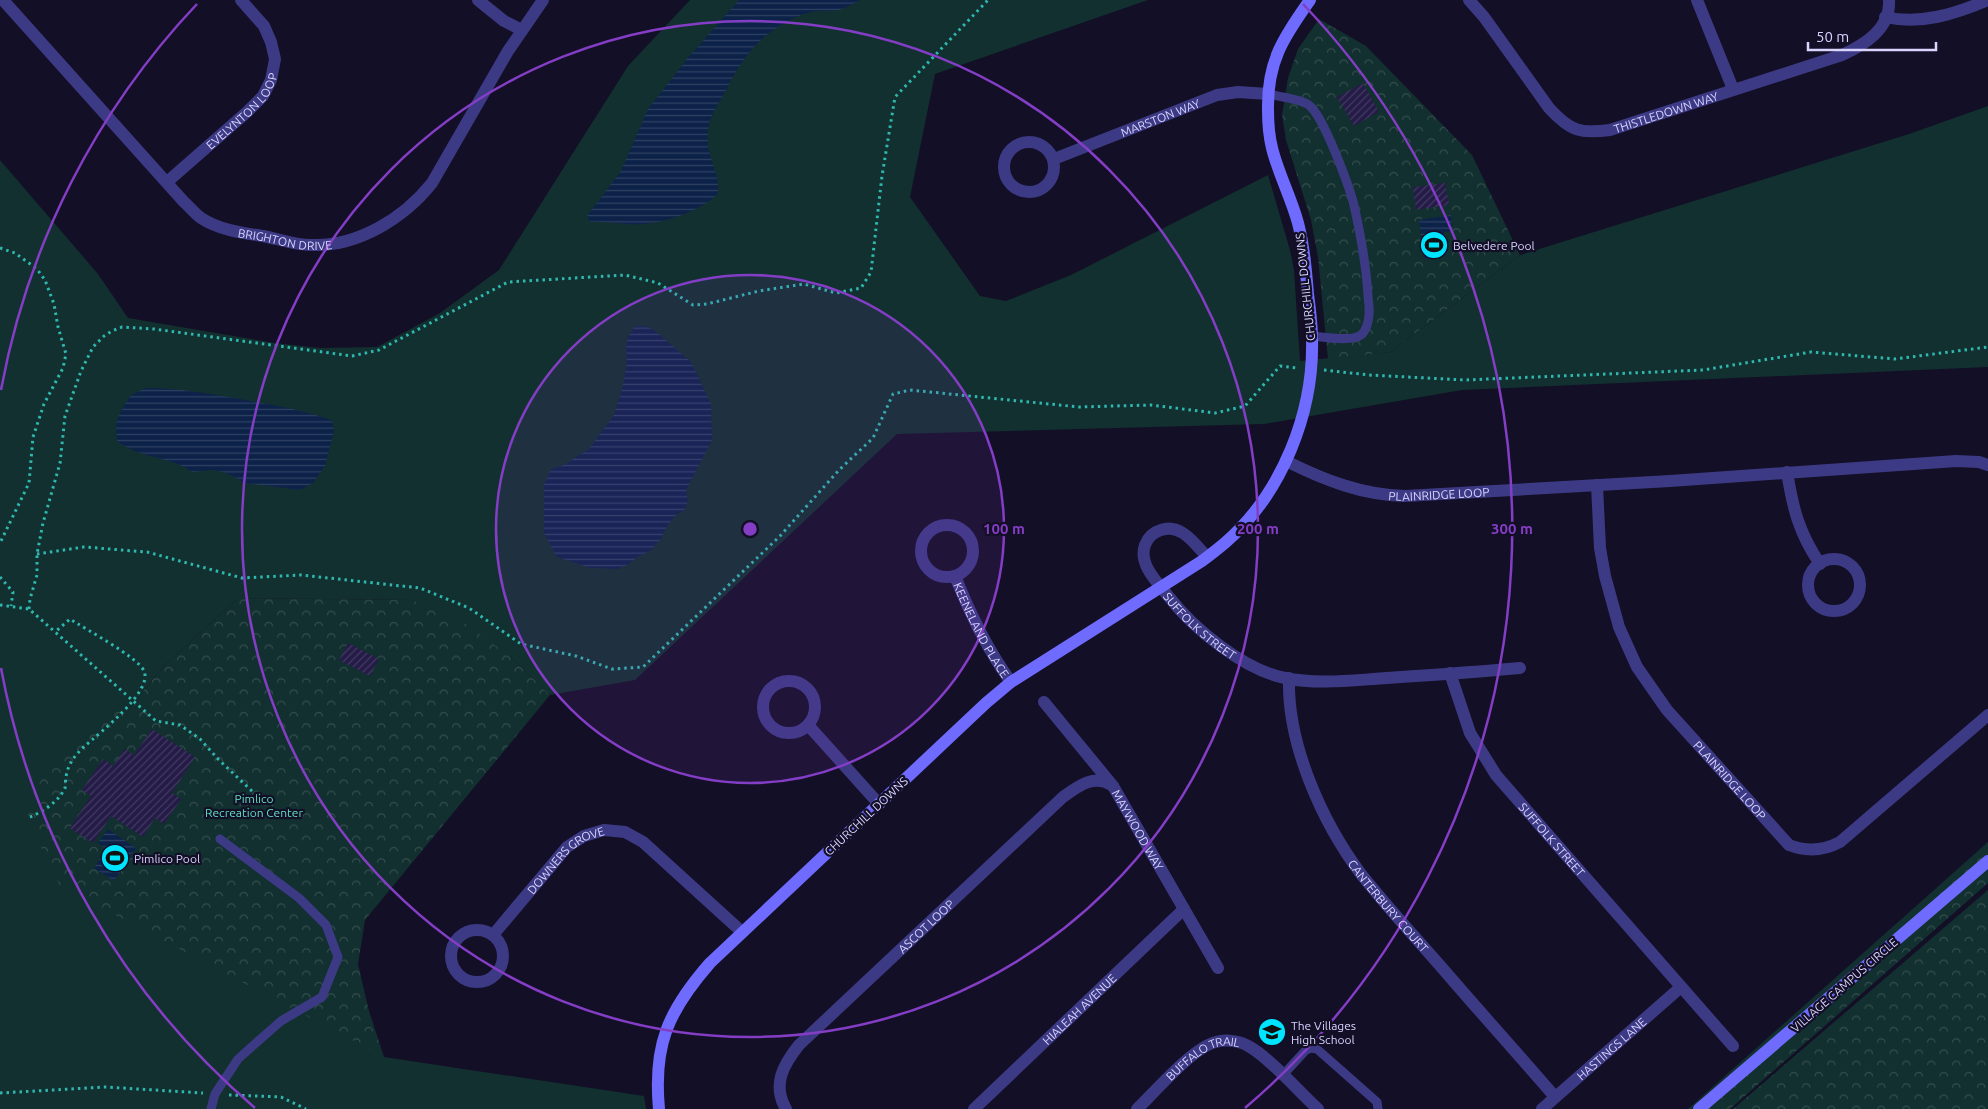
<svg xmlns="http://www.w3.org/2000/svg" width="1988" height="1109" viewBox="0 0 1988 1109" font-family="Ubuntu,sans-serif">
<defs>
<pattern id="forest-crowns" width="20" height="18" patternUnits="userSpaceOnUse" patternTransform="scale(1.25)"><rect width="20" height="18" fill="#12302f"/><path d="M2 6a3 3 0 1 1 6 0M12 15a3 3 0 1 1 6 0" fill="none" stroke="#344d4e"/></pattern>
<pattern id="water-rules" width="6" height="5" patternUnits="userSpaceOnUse" patternTransform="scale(1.25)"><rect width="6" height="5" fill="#0c2248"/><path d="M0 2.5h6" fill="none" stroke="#2f4163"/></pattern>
<pattern id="building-hatch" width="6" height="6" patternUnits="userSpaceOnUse" patternTransform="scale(1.25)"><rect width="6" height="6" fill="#241b47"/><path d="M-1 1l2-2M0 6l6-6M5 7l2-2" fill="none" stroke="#433b63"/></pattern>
</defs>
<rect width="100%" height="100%" fill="#130f26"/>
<path fill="#12302f" d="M690,0H1148L935,74L910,197L980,296L1006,301L1071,275L1268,175L1290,250L1294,270L1300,361L1390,352L1520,255L1909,134L1988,106V367L1462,390L1264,424L897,434L635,680L550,695L511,657L412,600L238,598L164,666L129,708L119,697L384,1057L644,1096L646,1109H0V160L98,274L128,318L275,343L320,348L377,347L440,313L499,270L628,66Z"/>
<g fill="url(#forest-crowns)">
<path d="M1319,19L1366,46L1472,155L1520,255L1390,352L1328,359L1318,257L1311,220L1286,140L1282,115L1288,78L1298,49Z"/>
<path d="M238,598L412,600L466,624L511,657L550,695L365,920L358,964L369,1011L384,1057L60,886L33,831L25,804L60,753L119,697L129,708L164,666Z"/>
<path d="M1988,842V883L1730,1109H1688Z"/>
<path d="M1988,890V1109H1733Z"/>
</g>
<g fill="url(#water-rules)">
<path d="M739,0H860C853,4 846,8 839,10C825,12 816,9 801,15C760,33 745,53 725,92C717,108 710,112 708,133C706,148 712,160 716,174C718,180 718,187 718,193C704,210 666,222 645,224C627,226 608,221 590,222L587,216L621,171L648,109L687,59Z"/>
<path d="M1451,215L1453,231L1444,232L1447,255L1424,259L1419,220Z"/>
<path d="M635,326H645L654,330L691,362L711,404L712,440L686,490L688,500L685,509L675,516L667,526L660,540L650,551L637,557L629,564L618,569L591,568L557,557L544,533V485L551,469L564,465L589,449L614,415L622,389L627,362L626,348L628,337Z"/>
<path d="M146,388C185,388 223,396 261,403C286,407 307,412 332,420L334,431L325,466L313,483L300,490L244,483L235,477L223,472L212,470L192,472C171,456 140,459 117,441L116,423L122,409L131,395Z"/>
<path d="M108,829L136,848L114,881L94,868L106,849L98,843Z"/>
</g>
<g fill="url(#building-hatch)">
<path d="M1363,83L1379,112L1354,126L1337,97Z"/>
<path d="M1445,183L1449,205L1416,210L1413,187Z"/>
<path d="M348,643L379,659L370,676L339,660Z"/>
<path d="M152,729L195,757L172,793L181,799L164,824L155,818L143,837L111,816L93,843L70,828L91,796L82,790L103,759L113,766L124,749L134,755Z"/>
</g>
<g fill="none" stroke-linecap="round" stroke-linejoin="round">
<g stroke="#2fb8b0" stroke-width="3" stroke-dasharray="2.5 4" stroke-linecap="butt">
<path d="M0,248L15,253L37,269L45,280L54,304L58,327L66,354L63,368L44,404L33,437L29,483L0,543"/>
<path d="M1324,370L1369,375L1465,380L1703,370L1811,352L1895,359L1988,347"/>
<path d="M37,554L84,547L147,552L242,578L301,575L420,588L469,608L521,644L576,656L612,669L643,667L780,536L839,470L873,438L893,394L910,390L1079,407L1151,405L1215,413L1245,406L1280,366L1298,368"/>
<path d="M0,577L13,592L11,606"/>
<path d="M0,605L29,609L156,721L180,725L200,739L218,759L254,793"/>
<path d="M29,609L30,599L37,575V554L43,523L60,463L65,416L81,371L93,347L104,336L112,331L122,327L154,329L352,356L379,350L508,282L625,275L658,283L693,305L707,304L759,291L804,284L836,293L861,288L871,272L882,176L895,97L988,0"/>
<path d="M30,817C43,812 59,801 65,788C66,785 65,780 66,777C68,763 76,754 85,746C99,733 153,692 144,671C138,657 85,629 70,619L55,632"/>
<path d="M0,1093L105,1087L203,1093"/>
<path d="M229,1095L281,1097L306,1109"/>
</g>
<g stroke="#3d3a85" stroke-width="9">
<path d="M1268,94C1279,97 1304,99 1311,107C1325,121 1347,181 1353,201C1360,231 1366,264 1368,295C1368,301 1370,308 1369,314C1369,321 1366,331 1361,335C1352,342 1323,337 1312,336"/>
<path d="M1282,1076L1306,1050L1311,1048L1317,1049L1377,1102L1378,1109"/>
<path d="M211,1109L215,1094L238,1059L281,1021L322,997L338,957L326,925L299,898L220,839"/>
</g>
<g stroke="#3d3a85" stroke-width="12">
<path id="s1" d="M3,0L184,202C190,207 195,214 201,218C219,230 242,233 263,236C278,239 295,245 311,245C358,247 404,218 432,183L508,51L543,0"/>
<path d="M478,0L504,21L522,30"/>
<path id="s2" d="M1469,0L1484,17L1549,108C1570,131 1580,134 1610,130L1842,55C1864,45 1891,29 1889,0"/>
<path d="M1697,0L1733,89"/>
<path d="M1885,17C1921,25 1955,14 1988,0"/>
<circle cx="1029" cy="167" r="25"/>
<path id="s3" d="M1054,159L1217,95L1238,92L1268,94"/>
<path id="s4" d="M167,182L247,112L263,96L271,80L275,59L271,42L264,26L241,0"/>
<path id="s5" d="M1286,461C1324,480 1362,495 1405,496L1670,481L1956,461L1979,462L1988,465"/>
<path d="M1787,472C1793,509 1799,533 1820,564"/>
<path id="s6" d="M1597,485L1600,548L1605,576L1619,627L1637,667L1667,710L1789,845C1807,852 1823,851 1840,842L1988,715"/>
<circle cx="947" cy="551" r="26"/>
<path id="s7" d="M1207,557C1195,544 1181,523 1161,530C1154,532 1148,537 1145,545C1138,564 1157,582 1169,597C1194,629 1244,670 1285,678C1318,685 1354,680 1387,678C1432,675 1476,672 1520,668"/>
<circle cx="1834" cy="585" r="26"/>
<path id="s8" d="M955,576C970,614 987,649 1011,682"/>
<path id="s9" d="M1450,673L1470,733L1496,775L1733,1046"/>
<path id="s10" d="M1289,678C1287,744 1322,822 1361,874C1387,907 1416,938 1443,969C1480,1012 1518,1054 1555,1097"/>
<circle cx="789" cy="707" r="26"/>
<path id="s11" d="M1044,702L1113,786L1218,968"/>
<path d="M808,725L879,804"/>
<circle cx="477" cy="956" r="26"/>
<path id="s12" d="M493,935L567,847L584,836L604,830L625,832L643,842L742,932"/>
<path id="s13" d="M786,1109C772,1085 783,1065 799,1045L1063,797C1078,786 1095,773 1113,786"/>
<path id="s14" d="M974,1109L1184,909"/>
<path id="s15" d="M1137,1109C1155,1092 1193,1047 1216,1042C1226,1039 1241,1041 1250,1047C1271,1059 1299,1092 1318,1109"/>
<path id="s16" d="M1542,1109L1681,987"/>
</g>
<g stroke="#6f6bff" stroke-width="12">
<path d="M659,1109C653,1045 668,1011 710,963L986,703L1011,682L1202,561C1210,555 1218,549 1226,542C1282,493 1314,413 1312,339C1312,324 1310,309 1308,294C1306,270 1304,246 1298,223C1291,197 1278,173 1272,148C1269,136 1268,123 1268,110C1267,62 1283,38 1310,0"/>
<path d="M1699,1109L1988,861"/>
</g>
</g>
<circle cx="750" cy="529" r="254" fill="#843dc5" fill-opacity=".12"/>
<g fill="none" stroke="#843dc5" stroke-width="2.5">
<circle cx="750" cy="529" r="254"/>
<circle cx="750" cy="529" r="508"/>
<path d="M255 1108A762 762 0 0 1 1 668M1 390A762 762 0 0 1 197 4M1303 4A762 762 0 0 1 1245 1108"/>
</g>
<defs>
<symbol id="stadium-disc" viewBox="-11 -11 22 22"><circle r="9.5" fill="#00e5ff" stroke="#130f26"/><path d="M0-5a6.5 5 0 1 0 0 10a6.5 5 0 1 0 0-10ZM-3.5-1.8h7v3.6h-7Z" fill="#111"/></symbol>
<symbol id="school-disc" viewBox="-11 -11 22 22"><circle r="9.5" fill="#00e5ff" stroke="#130f26"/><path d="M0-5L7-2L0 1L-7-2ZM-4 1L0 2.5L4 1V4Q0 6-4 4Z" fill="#111"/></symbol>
</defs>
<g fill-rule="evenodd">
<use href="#stadium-disc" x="1418" y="229" width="32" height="32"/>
<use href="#stadium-disc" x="99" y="842" width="32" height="32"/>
<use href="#school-disc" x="1256" y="1016" width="32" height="32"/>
</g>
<g text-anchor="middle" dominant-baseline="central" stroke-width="4.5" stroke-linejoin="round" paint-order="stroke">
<g font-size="12" fill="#d9d4ff" stroke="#130f26">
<text stroke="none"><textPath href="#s4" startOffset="104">EVELYNTON LOOP</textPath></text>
<text stroke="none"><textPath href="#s2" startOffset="262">THISTLEDOWN WAY</textPath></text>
<text stroke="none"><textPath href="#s3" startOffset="114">MARSTON WAY</textPath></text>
<text stroke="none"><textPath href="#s1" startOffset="382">BRIGHTON DRIVE</textPath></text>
<text transform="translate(1305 287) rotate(-96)">CHURCHILL DOWNS</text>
<text stroke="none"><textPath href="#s5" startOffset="159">PLAINRIDGE LOOP</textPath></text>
<text stroke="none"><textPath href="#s7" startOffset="182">SUFFOLK STREET</textPath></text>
<text stroke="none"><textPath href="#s8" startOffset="60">KEENELAND PLACE</textPath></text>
<text stroke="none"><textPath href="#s6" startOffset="335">PLAINRIDGE LOOP</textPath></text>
<text transform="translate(866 816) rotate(-43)">CHURCHILL DOWNS</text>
<text stroke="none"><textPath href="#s11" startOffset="159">MAYWOOD WAY</textPath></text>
<text stroke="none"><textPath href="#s9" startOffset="198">SUFFOLK STREET</textPath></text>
<text stroke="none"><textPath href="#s12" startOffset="106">DOWNERS GROVE</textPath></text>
<text stroke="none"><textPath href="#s10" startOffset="254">CANTERBURY COURT</textPath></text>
<text stroke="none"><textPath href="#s13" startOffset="244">ASCOT LOOP</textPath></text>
<text transform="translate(1844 985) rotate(-41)">VILLAGE CAMPUS CIRCLE</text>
<text stroke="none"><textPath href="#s14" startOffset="145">HIALEAH AVENUE</textPath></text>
<text stroke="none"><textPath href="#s16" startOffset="92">HASTINGS LANE</textPath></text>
<text stroke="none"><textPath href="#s15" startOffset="86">BUFFALO TRAIL</textPath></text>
</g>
<g font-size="12" fill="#d9d4ff" stroke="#130f26" text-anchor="start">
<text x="1453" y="245">Belvedere Pool</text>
<text x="134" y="858">Pimlico Pool</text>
<text x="1291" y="1025">The Villages<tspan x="1291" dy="14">High School</tspan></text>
</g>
<g font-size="12" fill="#5fe0c0" stroke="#130f26">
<text x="254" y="798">Pimlico<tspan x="254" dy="14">Recreation Center</tspan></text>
</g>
</g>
<circle cx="750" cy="529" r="8" fill="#843dc5" stroke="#130f26" stroke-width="2.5"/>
<g font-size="15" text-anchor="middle" font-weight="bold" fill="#843dc5" stroke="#130f26" stroke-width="4.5" stroke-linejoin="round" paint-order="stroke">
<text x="1004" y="534">100 m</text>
<text x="1258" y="534">200 m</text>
<text x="1512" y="534">300 m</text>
</g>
<path d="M1808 42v8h128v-8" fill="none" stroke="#d9d4ff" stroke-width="2.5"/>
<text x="1816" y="42" font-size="15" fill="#d9d4ff" stroke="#130f26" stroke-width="4" paint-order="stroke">50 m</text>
</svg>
